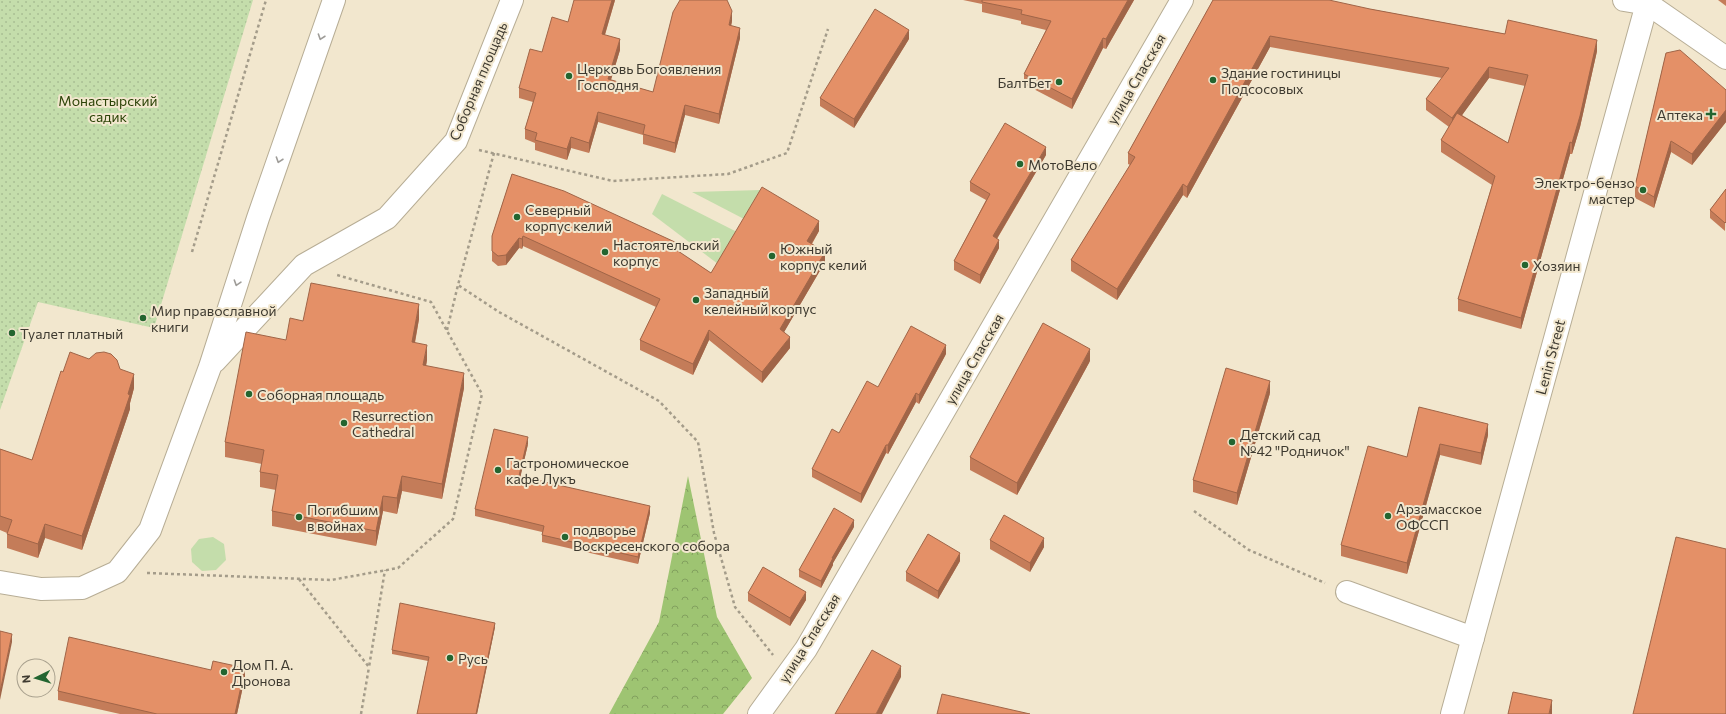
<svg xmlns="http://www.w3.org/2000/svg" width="1726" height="714" viewBox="0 0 1726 714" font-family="Commissioner,sans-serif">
<defs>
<pattern id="forest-crowns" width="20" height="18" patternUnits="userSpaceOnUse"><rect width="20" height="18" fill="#9ec472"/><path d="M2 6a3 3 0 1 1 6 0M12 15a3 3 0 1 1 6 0" fill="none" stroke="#82a05e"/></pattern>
<pattern id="park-dots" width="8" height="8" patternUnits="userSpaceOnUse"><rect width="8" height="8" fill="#c4ddab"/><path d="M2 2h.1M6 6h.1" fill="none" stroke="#a9be93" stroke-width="1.8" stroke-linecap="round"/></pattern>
</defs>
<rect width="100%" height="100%" fill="#f2e7ce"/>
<g fill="#c4ddab">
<path d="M761,190L744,219L692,192Z"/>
<path d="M662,194L737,232L718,264L652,214Z"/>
<path d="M213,537L224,544L226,560L216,570L202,571L192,562L191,549L199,539Z"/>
</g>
<path fill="url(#forest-crowns)" d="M688,476L717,617L752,678L723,714H609L659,622Z"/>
<path fill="url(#park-dots)" d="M0,0H253L154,328L38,302L0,410Z"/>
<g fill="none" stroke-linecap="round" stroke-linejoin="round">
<defs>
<g id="minor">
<path d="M1624,0L1648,4L1726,58"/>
<path d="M215,361L304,265L387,218L456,141L512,0"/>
<path d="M0,582L41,589L82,588L117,572L150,530L210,367L258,218L334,0"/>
<path d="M1347,592L1473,638"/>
<path d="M759,714L806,649L1182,0"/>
<path d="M1452,714L1648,0"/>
</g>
</defs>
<use href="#minor" stroke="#b7ad95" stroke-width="24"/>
<g stroke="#a49c8a" stroke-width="2.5" stroke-dasharray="3 3" stroke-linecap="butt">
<path d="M479,150L613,181L728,174L787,153L828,29"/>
<path d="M494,153L458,285L499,312L659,401L698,442L714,533L735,607L773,655"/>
<path d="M192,252L266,0"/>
<path d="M447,330L458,285"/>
<path d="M1194,511L1249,550L1325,583"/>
<path d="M147,573L331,580L398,568L453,519L482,394L431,302L337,275"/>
<path d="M299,579L369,667L385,570"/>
<path d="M361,714L369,667"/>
</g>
<use href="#minor" stroke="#fff" stroke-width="22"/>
</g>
<g fill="#c47c59" fill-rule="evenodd">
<path d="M615,0L605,35L620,50L611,80L653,92L732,21L731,26L740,38L719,124L685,115L675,153L643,144V135L598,122L589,153L571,148L567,160L535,150V143L525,139V129L533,102L519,98V88L542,52L568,22Z"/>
<path d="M963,0H1134L1106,49L1103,48L1072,109L1024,84V74L1046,30L1021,24V21L982,12V4Z"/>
<path d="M1213,0L1370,9L1597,51L1580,127L1572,154H1570L1521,329L1458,311V299L1492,185L1441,152V140L1449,127L1426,110V99L1442,78L1270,47L1187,198L1183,195L1117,300L1071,271V260L1130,165L1128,164V153ZM1489,78L1525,86L1508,143L1462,115Z"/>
<path d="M1718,0H1726V6Z"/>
<path d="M909,39L854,128L820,106V98Z"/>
<path d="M1666,53L1726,90V122L1692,165L1671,152L1654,208L1635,198V186Z"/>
<path d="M1046,155L997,239L999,248L980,284L954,270V261L986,200L970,191V182Z"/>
<path d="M512,174L677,251L711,273L819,231L812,244L825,262L784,332L790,348L762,383L709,340L693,375L640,350V340L656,307L523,246L522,249L519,248L506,265L498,266L492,261V236Z"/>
<path d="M1726,189L1725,231L1710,218V210Z"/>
<path d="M419,319L415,343L427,360L426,366L464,388L442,499L402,491L397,514L383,511L376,546L272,526V511L276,490L260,487V472L262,464L225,457V442L303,321Z"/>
<path d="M946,354L919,404L916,402L888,454L886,453L861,503L812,477V469L839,433L878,387Z"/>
<path d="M89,359L120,369L134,388L130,403V409L82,550L45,538L38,558L7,548V533L0,530V449L32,460L63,372Z"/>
<path d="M1090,361L1017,495L970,470V457Z"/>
<path d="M1270,393L1237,505L1193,492V480Z"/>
<path d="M1419,407L1488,435L1481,465L1440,455L1407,574L1341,556V545L1407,457Z"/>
<path d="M528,444L520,477L650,513L638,564L542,542V532L475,516V509Z"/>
<path d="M854,527L833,563V565L821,588L799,577V570Z"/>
<path d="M990,540L1044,547L1030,572L990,549Z"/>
<path d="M960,561L938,599L906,581V572Z"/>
<path d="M748,593L806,600L790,626L748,601Z"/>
<path d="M495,627L477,714H417L428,661L392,654V650Z"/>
<path d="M211,670L245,677L237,714H120L58,700V691Z"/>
</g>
<g fill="#a06548">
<path d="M612,0H615L602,44V34Z"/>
<path d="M1128,0H1134L1106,49V39Z"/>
<path d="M732,11V21L729,35V25Z"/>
<path d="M740,28V38L719,124V114Z"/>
<path d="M909,30V39L854,128V119Z"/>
<path d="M1270,36V47L1187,198V187Z"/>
<path d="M1103,38V48L1072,109V99Z"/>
<path d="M620,39V50L608,89V79Z"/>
<path d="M1597,40V51L1580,127L1572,154V143Z"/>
<path d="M1489,67V78L1452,129V118Z"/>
<path d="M685,105V115L675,153V143Z"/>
<path d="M1726,110V122L1692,165V154Z"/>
<path d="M598,112V122L589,153V143Z"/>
<path d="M571,137V148L567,160V149Z"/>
<path d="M1671,141V152L1654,208V197Z"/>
<path d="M1570,142V154L1521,329V318Z"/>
<path d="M1046,147V155L993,245V236Z"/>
<path d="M1183,184V195L1117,300V289Z"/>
<path d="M819,221V231L807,251V241Z"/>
<path d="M523,236V246L522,249V239Z"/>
<path d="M519,238V248L506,265V255Z"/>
<path d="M999,240V248L980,284V275Z"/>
<path d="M677,243V253L675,249Z"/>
<path d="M825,252V262L780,339V329Z"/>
<path d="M419,304V319L412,357V342Z"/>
<path d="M709,330V340L693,375V364Z"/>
<path d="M790,337V348L762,383V372Z"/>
<path d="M427,345V360L423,381V365Z"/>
<path d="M946,345V354L919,404V395Z"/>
<path d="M1090,349V361L1017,495V483Z"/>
<path d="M464,373V388L442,499V484Z"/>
<path d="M134,374V388L130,403V409L82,550V536Z"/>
<path d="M1270,381V393L1237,505V493Z"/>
<path d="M916,393V402L888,454V445Z"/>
<path d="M1488,424V435L1481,465V453Z"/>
<path d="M528,437V444L519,483V476Z"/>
<path d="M1440,444V455L1407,574V563Z"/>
<path d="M886,445V453L861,503V494Z"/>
<path d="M402,476V491L397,514V498Z"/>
<path d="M383,496V511L376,546V531Z"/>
<path d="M650,506V513L638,564V557Z"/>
<path d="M854,520V527L833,563V565L821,588V581L832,558Z"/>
<path d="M45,524V538L38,558V544Z"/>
<path d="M1044,538V547L1030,572V563Z"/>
<path d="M960,553V561L938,599V591Z"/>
<path d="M806,592V600L790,626V618Z"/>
<path d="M495,623V627L477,714H476Z"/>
<path d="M12,634V642L0,700V692Z"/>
<path d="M901,666V677L882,714H876Z"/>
<path d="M245,668V677L237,714H235Z"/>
<path d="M1552,700V714H1549Z"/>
</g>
<g fill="#e49067" stroke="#a06548">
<path d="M574,0H612L602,34L620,39L608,79L653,92L673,12L680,0H727L732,11L729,25L740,28L719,114L685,105L675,143L643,134L645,125L598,112L589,143L571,137L567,149L535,140L537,133L525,129L536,93L519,88L530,49L542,52L552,17L568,22Z"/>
<path d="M982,0H1128L1106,39L1103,38L1072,99L1024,74L1051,21L1021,14L1022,10L982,2Z"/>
<path d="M1213,0H1329L1370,9L1505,34L1508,20L1597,40L1580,116L1572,143L1570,142L1521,318L1458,299L1495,176L1441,140L1457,113L1508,143L1528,75L1489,67L1452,118L1426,99L1449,68L1270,36L1187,187L1183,184L1117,289L1071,260L1135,157L1128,153Z"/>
<path d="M875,9L909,30L854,119L820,98Z"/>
<path d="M1680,50L1726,90V110L1692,154L1671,141L1654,197L1635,186L1666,53Z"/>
<path d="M1005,123L1046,147L993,236L999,240L980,275L954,261L990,194L970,182Z"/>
<path d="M512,174L564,191L677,243L675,249L711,273L762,187L819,221L807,241L825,252L780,329L790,337L762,372L709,330L693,364L640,340L660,299L523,236L522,239L519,238L506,255L498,256L492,251V236Z"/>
<path d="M1726,189V222L1725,223L1710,210Z"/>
<path d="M311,283L419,304L412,342L427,345L423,365L464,373L442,484L402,476L397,498L383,496L376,531L272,511L278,475L260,472L264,450L225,442L246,332L286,340L290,318L303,321Z"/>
<path d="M1043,323L1090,349L1017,483L970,457Z"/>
<path d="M911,326L946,345L919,395L916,393L888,445H886L861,494L812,469L832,429L839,433L867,381L878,387Z"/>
<path d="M70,352L89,359L96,353L104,352L111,354L117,360L120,369L134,374L128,394L130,395L82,536L45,524L38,544L7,534L12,520L0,516V449L32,460L61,371L63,372Z"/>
<path d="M1226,368L1270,381L1237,493L1193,480Z"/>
<path d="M1419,407L1488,424L1481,453L1440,444L1407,563L1341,545L1368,446L1407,457Z"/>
<path d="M494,429L528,437L519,476L650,506L638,557L542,535L544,526L475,509Z"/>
<path d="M834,508L854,520L832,558H833L821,581L799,570Z"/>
<path d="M1004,515L1044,538L1030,563L990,540Z"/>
<path d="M928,534L960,553L938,591L906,572Z"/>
<path d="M1676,537L1726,549V714H1633Z"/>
<path d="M763,567L806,592L790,618L748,593Z"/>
<path d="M400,603L495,623L476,714H417L429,657L392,650Z"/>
<path d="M0,631L12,634L0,692Z"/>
<path d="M69,637L211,670L213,661L245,668L235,714H157L58,691Z"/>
<path d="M872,650L901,666L876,714H835Z"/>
<path d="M1513,692L1552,700L1549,714H1508Z"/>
<path d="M942,694L1030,714H937Z"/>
</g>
<defs><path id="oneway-chevron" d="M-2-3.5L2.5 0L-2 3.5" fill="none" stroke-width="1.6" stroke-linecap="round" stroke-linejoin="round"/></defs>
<g stroke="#9e9c98">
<use href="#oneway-chevron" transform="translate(321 37) rotate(109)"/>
<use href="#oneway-chevron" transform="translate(279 160) rotate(109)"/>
<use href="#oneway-chevron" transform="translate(237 283) rotate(108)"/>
</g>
<g fill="#236530" stroke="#f2e7ce" stroke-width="1.5">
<circle cx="569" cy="76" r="4"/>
<circle cx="1213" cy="80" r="4"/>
<circle cx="1059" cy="82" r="4"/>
<path d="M1709 108h4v4h4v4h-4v4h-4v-4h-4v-4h4z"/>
<circle cx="1020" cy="164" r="4"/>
<circle cx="1643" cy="190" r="4"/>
<circle cx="517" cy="217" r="4"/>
<circle cx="605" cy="252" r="4"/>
<circle cx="772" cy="256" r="4"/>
<circle cx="1525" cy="265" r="4"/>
<circle cx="696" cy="300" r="4"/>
<circle cx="143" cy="318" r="4"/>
<circle cx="12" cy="333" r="4"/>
<circle cx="249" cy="394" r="4"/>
<circle cx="344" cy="423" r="4"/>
<circle cx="1232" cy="442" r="4"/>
<circle cx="498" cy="470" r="4"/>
<circle cx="1388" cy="516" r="4"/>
<circle cx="299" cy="517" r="4"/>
<circle cx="565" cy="537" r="4"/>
<circle cx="450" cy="658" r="4"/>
<circle cx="224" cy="672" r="4"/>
</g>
<g text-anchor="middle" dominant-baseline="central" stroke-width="4" stroke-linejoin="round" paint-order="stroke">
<g font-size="14" fill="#3e3a30" stroke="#f2e7ce" text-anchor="start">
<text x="577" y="68">Церковь Богоявления<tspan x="577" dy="16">Господня</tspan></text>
<text x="1221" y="72">Здание гостиницы<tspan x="1221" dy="16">Подсосовых</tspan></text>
<text x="1051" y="82" text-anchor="end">БалтБет</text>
<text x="1703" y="114" text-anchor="end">Аптека</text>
<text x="1028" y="164">МотоВело</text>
<text x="1635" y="182" text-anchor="end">Электро-бензо<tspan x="1635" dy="16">мастер</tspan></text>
<text x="525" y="209">Северный<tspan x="525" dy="16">корпус келий</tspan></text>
<text x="613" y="244">Настоятельский<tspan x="613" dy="16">корпус</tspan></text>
<text x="780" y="248">Южный<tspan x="780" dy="16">корпус келий</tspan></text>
<text x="1533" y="265">Хозяин</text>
<text x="704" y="292">Западный<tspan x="704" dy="16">келейный корпус</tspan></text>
<text x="151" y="310">Мир православной<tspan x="151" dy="16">книги</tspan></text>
<text x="20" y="333">Туалет платный</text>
<text x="257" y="394">Соборная площадь</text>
<text x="352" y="415">Resurrection<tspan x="352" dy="16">Cathedral</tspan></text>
<text x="1240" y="434">Детский сад<tspan x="1240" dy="16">№42 "Родничок"</tspan></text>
<text x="506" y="462">Гастрономическое<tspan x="506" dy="16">кафе Лукъ</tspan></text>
<text x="1396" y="508">Арзамасское<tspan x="1396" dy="16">ОФССП</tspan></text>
<text x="307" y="509">Погибшим<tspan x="307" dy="16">в войнах</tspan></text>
<text x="573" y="529">подворье<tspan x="573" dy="16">Воскресенского собора</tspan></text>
<text x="458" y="658">Русь</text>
<text x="232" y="664">Дом П. А.<tspan x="232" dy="16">Дронова</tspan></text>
</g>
<g font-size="14" fill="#3e3a30" stroke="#f2e7ce">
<text transform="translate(1136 79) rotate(-60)">улица Спасская</text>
<text transform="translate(478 81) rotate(-67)">Соборная площадь</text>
<text transform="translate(1550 357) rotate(-75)">Lenin Street</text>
<text transform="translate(974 359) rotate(-60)">улица Спасская</text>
<text transform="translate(809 638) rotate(-58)">улица Спасская</text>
</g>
<g font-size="14" fill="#2c4307" stroke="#f2e7ce">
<text x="108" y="100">Монастырский<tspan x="108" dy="16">садик</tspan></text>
</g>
</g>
<g transform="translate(36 678) rotate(265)"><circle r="19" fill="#f2e7ce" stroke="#aaa28f"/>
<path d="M0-3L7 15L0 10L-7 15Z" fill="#236530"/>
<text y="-6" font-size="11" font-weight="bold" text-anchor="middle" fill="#3e3a30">N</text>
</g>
</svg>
